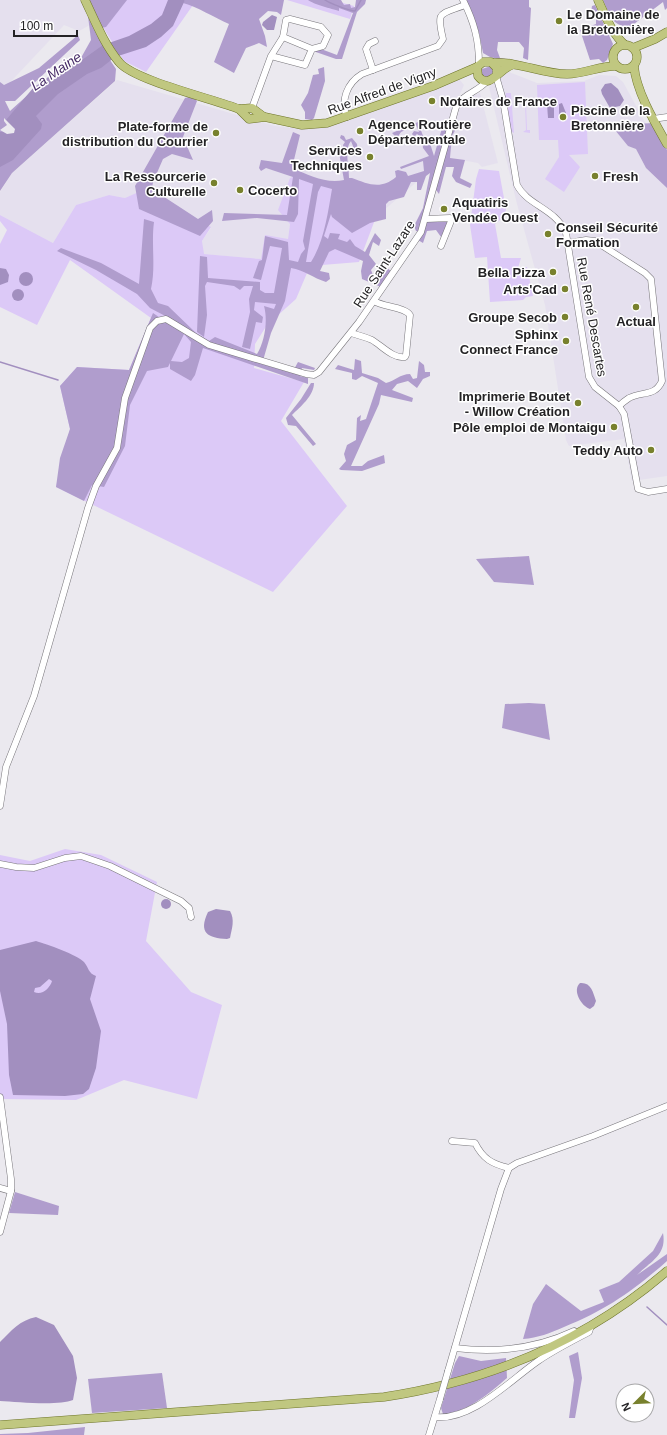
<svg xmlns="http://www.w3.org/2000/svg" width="667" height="1435" viewBox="0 0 667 1435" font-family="Helvetica,sans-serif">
<rect width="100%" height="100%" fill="#ebe9ef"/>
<g fill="#e5e0ee">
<path d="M0,0H102L95,22L79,31L64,25L0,93Z"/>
<path d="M509,72L537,83L584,81L599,75L616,76L623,82L646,124L620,125L628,146L636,149L646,168L667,188V476L632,481L624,439L569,446L566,440L545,305L517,204L489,87L503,75Z"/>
<path d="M459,79L464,85L450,116L441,161L376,217L290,224L288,239L261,259L203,254L202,241L211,228L143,190L125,198L109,195L76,205L53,243L0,215V192L12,173L117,80L275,126L300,129L338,122Z"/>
<path d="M480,93L498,163L482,167L478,163L450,158L452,136L457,127L455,121L462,103L467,98Z"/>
</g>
<g fill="#dcc9f7">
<path d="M102,0H215L193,5L146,72L124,61L96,16Z"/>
<path d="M287,0H332L354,6L350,19Z"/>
<path d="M585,82L588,154L569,155L580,167L564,192L545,179L559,157L558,140H539L537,85Z"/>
<path d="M506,93H511L514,133L510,131L505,96Z"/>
<path d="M521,97L529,104L526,105L527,130H530V133L523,132L526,130L525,101H522Z"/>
<path d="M479,169L499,171L506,209L505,216L495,224L501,258H521L518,268L527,267L533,296L526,297L523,300L490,302L487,257L475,258L470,225L476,179Z"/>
<path d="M295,176L330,184L376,217L359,262L310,266L296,299L267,325L255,344L254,368L304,382L281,421L347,506L273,592L56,487L70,429L60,386L77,367L129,370L151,318L70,260L37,325L0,307V244L7,230L0,221V215L53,243L76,205L109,195L125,198L143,190L211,227L202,241L204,254L261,259L265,235L288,239L290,224L278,210L290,178Z"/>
<path d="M65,849L101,855L157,882L146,941L191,992L222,1005L197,1099L124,1080L76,1100L0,1099V855L30,861Z"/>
</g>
<g fill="#b09dcd" fill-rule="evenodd">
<path d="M88,0H127L106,27L101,28Z"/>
<path d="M185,0H284L281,15L277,12L268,11L259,19L265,36L267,47L259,43L246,48L234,73L214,62L229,24C213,17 198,7 183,3Z"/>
<path d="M308,0H341L344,5L350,4L351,8L355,7L356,0H366L365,4L357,12L342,59H336L313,51L321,49L337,55L353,13L339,8V11C332,9 313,4 308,0Z"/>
<path d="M464,0H529V7L531,8L528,60L523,58L524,48L519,42H498L497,50L500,58L527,63L524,65L490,57L483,53L479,33Z"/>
<path d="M603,0H667V8L665,10L663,2L630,27C610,25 611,16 603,0Z"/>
<path d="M595,5L613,44L607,60L603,63L599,59L590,60L580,30L596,24V19L591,12L592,6Z"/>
<path d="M88,16L110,60L116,69L115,81L12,173L0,191V82L4,85L39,68L78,35L80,40L15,101H5L10,111L30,93L82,56L91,40Z"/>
<path d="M491,66L493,72L489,78H483L479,70Z"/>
<path d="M324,67L325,81L314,118L312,120L305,119V112L301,105L308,93L313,75L319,74L318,69Z"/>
<path d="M193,96L197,101L183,137L193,160L172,154L163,159L153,182L152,189L198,219L212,210L213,221L200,236L139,209L135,186L185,98Z"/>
<path d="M444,121H455L457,127L452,136L450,158L465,160L460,178L472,184L470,188L456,182L452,176L454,167H446L439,194L433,186L424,220L430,222H449L441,237L436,230L427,231L423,243L418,240L424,233L416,231L414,226L423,208L430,173L426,176L421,190H417V182H411L404,197L389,201L386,204V219L370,223L352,233L332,217L331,214L324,236L328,239L330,233L340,234L338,239L347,242L350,239L355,246L365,252L375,233L381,240L379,246L373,242L369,255L376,264L371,270L373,275L380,278L387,268L391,271L381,287L362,279L361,271L363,261L335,249L329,252L320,271L329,273L330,279L326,282C313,278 304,270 291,268L285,301L271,333L262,364L292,373L298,362L315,368L314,370L302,368L300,376L308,378V384L203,348L195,375L191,381L170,369V363L168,367L147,371L130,405L125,446L104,487L92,485L84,501L56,487L60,458L70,429L60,386L77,367L129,370L153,313L184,334L171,361L182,362L189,358L191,342L171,319L150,308L137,294L96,270L57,251L61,248L101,263L139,284L144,219L154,222C151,244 156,267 151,289L158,303L168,306L196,333L209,341L215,337L257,354C265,341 268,320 264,306L274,309L276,304L255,302L254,310L263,317L262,323L256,322L250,349L242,347L250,312L249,299L253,286H244L240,290L234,286L207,282L205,286L207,315L204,337L197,332L200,256L207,257L208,278L260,282V290L265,293H274L282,248L270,246L261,280L253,278L259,261L262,260L265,236L288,242L289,260L298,262L301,254L305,249L303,241L313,184L299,179L298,214L294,222L257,218L222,221L224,213L287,215L293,177L266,168L261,171L259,168L261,160L282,163L293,132L300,135L292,168C309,175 326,184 344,180L339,153L344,152L343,145L345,142L340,138L341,135L344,136L346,140L352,138L357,144L358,153L356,154L351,141C344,149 349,167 349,178H352C368,184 381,190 396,177L395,171L398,170L406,172L408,176L424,171L423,161L401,169L400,167L429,156L423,148L422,138L417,134L414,137L412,134L414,131L419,132L416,125L401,132L397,138L392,133L418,122L423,136L428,137L434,156ZM321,186L332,189C328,212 324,242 311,262H306L318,192Z"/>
<path d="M653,123L667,150V188L646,168L636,149L628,146L615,130L620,125Z"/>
<path d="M355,359L361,361L362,373L378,378L386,383C395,381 400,374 410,374L413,379L417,378L419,361L424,365L425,372H430V376L423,379L417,388L408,381L397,384L392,390L413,398L412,402L381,395L379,404L351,466H362L368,461L384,455L385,463L362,471L341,470L339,469L346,461L344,454L347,445L356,440L357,418L361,415L360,421L366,419L378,383L362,376L356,380L352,379V373L335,369L338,365L354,370Z"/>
<path d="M311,383H314C314,396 300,407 292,415L316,444L313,446L296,426L288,425L286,418L301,399Z"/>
<path d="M529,556L534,585L494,582L476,559Z"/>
<path d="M529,703L545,704L550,740L502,728L505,704Z"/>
<path d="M15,1192L59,1206L58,1215L9,1213Z"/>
<path d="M663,1233C667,1255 651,1261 637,1275L667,1254V1261C633,1291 606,1310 564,1327C550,1333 538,1338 523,1339L533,1304L546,1284L581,1311L604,1302L599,1290L619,1282L653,1251Z"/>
<path d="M578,1352L582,1378L575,1418H569L574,1380L569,1356Z"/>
<path d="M459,1356L481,1361L506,1358L507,1378C490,1393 466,1413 443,1414L441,1408L455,1363Z"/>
<path d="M162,1373L167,1408L92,1413L88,1379Z"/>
<path d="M85,1427L84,1435H0V1434L28,1433Z"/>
</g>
<g fill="#a28fbf" fill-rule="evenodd">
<path d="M168,0H185L173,26L161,37L146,47L115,57L101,68L87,74L58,94L36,116L42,124L41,129L13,160L0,167V132H2L10,125L6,120L34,87L44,81L49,76L63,67L82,60L103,45L129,36L151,24L162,15Z"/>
<path d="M272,15L277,17L274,30H267L262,25L263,22Z"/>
<path d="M611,83L618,89L624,100L620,106L610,108L602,94L601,90L605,84Z"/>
<path d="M562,103L566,113L565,119L559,117V104Z"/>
<path d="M547,104H554V118H548Z"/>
<path d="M0,268L6,269L9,275L8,282L0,285Z"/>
<circle cx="26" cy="279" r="7"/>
<circle cx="18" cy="295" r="6"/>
<circle cx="166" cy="904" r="5"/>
<path d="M216,909L230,911C235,920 232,928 230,938L227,939C208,938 198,933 208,912Z"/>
<path d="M36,941C46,944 78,955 84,962C89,968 88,973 96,976L90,999L101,1031L96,1068L89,1089L83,1094L65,1096L13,1095L9,1075L7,1024L0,991V950ZM49,979L52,981C50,988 42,996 34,992L35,988L40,987Z"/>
<path d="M580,983C591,982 593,992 596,1001L594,1006L590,1009C581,1006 572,990 580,983Z"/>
<path d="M36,1317L54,1325L73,1356L77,1378L73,1400C59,1406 17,1402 0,1401V1342C11,1331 20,1320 36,1317Z"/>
</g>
<path fill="#ebe9ef" d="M4,118L15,129L14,133L7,134L0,130L7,125L4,121Z"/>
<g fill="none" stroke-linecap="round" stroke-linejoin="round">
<g stroke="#a28fbf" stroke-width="1.5">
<path d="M325,0C329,3 350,11 355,11L361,0"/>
<path d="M0,362L58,380"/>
<path d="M647,1307L667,1325"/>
</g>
<defs>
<g id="minor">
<path d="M463,0C474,22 479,40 479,64"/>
<path d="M283,37L312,49"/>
<path d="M373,70L366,49L369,44L375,41"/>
<path d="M496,76L503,100L517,185C528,206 555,208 566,233L589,377L595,387L619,406L624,414L638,489L648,492L667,489"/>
<path d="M252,108L271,56L283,37L286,20L290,19L321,27L328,35L323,46L312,49L305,65L271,56"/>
<path d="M347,117C340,101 347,83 362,74L438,46L443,39C436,10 440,15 465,5"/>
<path d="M653,119L667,117"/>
<path d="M426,219L450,218L451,221L441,246"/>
<path d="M568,243L586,240L595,241L645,273L651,279L662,381C655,397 642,391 629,398C626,400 622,403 619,406"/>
<path d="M351,333C358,335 365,337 372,340C381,345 393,359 405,357L406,355L410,315C405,307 383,307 374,301"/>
<path d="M0,806L6,767L34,696L88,508L96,486L117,448L125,398L150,328L157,321L166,319L209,345L306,374L314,375L319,372L359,322L421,232L456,107C463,94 477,92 486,82"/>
<path d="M0,864L16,867L34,868L65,858L81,856L110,866L181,901L189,908L191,917"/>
<path d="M0,1097L11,1179V1191L0,1232"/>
<path d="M452,1141L475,1143C483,1159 492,1164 509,1168"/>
<path d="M0,1188L11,1191"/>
<path d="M455,1348C496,1353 536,1349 574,1331"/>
<path d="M448,1371L501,1189L509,1168L517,1163L593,1136L667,1106"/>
<path d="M435,1417C472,1421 509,1381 538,1361C554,1350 572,1341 589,1332L591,1326"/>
<path d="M429,1435L440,1399"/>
</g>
<g id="major">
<path d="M85,0C95,21 104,44 119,62C133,80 213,99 239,109L249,119L265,117L302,125L327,123L433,86L477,67"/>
<path d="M598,0C605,15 612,34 625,45"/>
<circle cx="625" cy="57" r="12"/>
<path d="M633,48L655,39L667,32"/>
<path d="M493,63C518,61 542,74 567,74C584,74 599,66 616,66"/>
<path d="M634,66C636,91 655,123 667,144"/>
<path d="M497,74V68L491,62H483L477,67L478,76C489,91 500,68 512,65"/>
<path d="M239,109L252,108L264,117"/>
<path d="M0,1425L384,1397C489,1381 586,1341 667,1271"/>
</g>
</defs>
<use href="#minor" stroke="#78767b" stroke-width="7"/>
<use href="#major" stroke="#6e752a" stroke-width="9"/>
<use href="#minor" stroke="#fff" stroke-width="6"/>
<use href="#major" stroke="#c0c780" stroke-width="8"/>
<defs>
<path id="minor-bridge" d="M440,1399L448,1371"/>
</defs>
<use href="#minor-bridge" stroke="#78767b" stroke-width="7" stroke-linecap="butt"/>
<use href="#minor-bridge" stroke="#fff" stroke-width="6"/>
</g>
<g fill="#78812d" stroke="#fff" stroke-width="1.5">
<circle cx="559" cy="21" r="4"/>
<circle cx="432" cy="101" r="4"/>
<circle cx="563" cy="117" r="4"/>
<circle cx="360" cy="131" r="4"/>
<circle cx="216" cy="133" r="4"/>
<circle cx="370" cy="157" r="4"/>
<circle cx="595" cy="176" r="4"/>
<circle cx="214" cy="183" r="4"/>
<circle cx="240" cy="190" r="4"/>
<circle cx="444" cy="209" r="4"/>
<circle cx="548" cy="234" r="4"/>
<circle cx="553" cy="272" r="4"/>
<circle cx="565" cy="289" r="4"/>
<circle cx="636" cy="307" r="4"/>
<circle cx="565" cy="317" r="4"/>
<circle cx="566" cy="341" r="4"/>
<circle cx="578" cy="403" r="4"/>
<circle cx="614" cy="427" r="4"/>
<circle cx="651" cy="450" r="4"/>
</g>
<g text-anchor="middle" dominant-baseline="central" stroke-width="3" stroke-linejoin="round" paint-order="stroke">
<g font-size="13" font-weight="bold" fill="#242325" stroke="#fff" text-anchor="end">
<text x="567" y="14" text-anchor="start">Le Domaine de<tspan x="567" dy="15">la Bretonnière</tspan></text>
<text x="440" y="101" text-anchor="start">Notaires de France</text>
<text x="571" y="110" text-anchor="start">Piscine de la<tspan x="571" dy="15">Bretonnière</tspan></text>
<text x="368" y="124" text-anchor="start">Agence Routière<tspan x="368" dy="15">Départementale</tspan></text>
<text x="208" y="126">Plate-forme de<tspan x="208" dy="15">distribution du Courrier</tspan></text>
<text x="362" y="150">Services<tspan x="362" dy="15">Techniques</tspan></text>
<text x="206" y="176">La Ressourcerie<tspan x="206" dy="15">Culturelle</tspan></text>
<text x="603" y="176" text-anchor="start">Fresh</text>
<text x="248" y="190" text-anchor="start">Cocerto</text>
<text x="452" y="202" text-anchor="start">Aquatiris<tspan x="452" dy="15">Vendée Ouest</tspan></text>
<text x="556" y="227" text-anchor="start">Conseil Sécurité<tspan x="556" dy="15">Formation</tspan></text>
<text x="545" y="272">Bella Pizza</text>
<text x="557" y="289">Arts'Cad</text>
<text x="557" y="317">Groupe Secob</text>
<text x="636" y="321" text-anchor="middle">Actual</text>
<text x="558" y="334">Sphinx<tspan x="558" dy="15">Connect France</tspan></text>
<text x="570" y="396">Imprimerie Boutet<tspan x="570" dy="15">- Willow Création</tspan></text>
<text x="606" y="427">Pôle emploi de Montaigu</text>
<text x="643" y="450">Teddy Auto</text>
</g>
<g font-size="13" fill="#242325" stroke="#fff">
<text transform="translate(382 91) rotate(-20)">Rue Alfred de Vigny</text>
<text transform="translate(384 264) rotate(-57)">Rue Saint-Lazare</text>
<text transform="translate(592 317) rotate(80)">Rue René Descartes</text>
</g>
<g font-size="14" font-style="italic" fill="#482d68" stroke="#fff">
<text transform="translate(56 71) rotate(-34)">La Maine</text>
</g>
</g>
<g transform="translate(635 1403) rotate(246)"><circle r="19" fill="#ffffff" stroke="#a7a7a8"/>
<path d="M0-3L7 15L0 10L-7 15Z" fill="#78812d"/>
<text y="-6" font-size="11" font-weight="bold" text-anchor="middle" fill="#242325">N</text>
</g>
<path d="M14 30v6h63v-6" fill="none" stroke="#242325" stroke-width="2"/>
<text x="20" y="30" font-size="12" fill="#242325" stroke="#ffffff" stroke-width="3" paint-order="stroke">100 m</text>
</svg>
